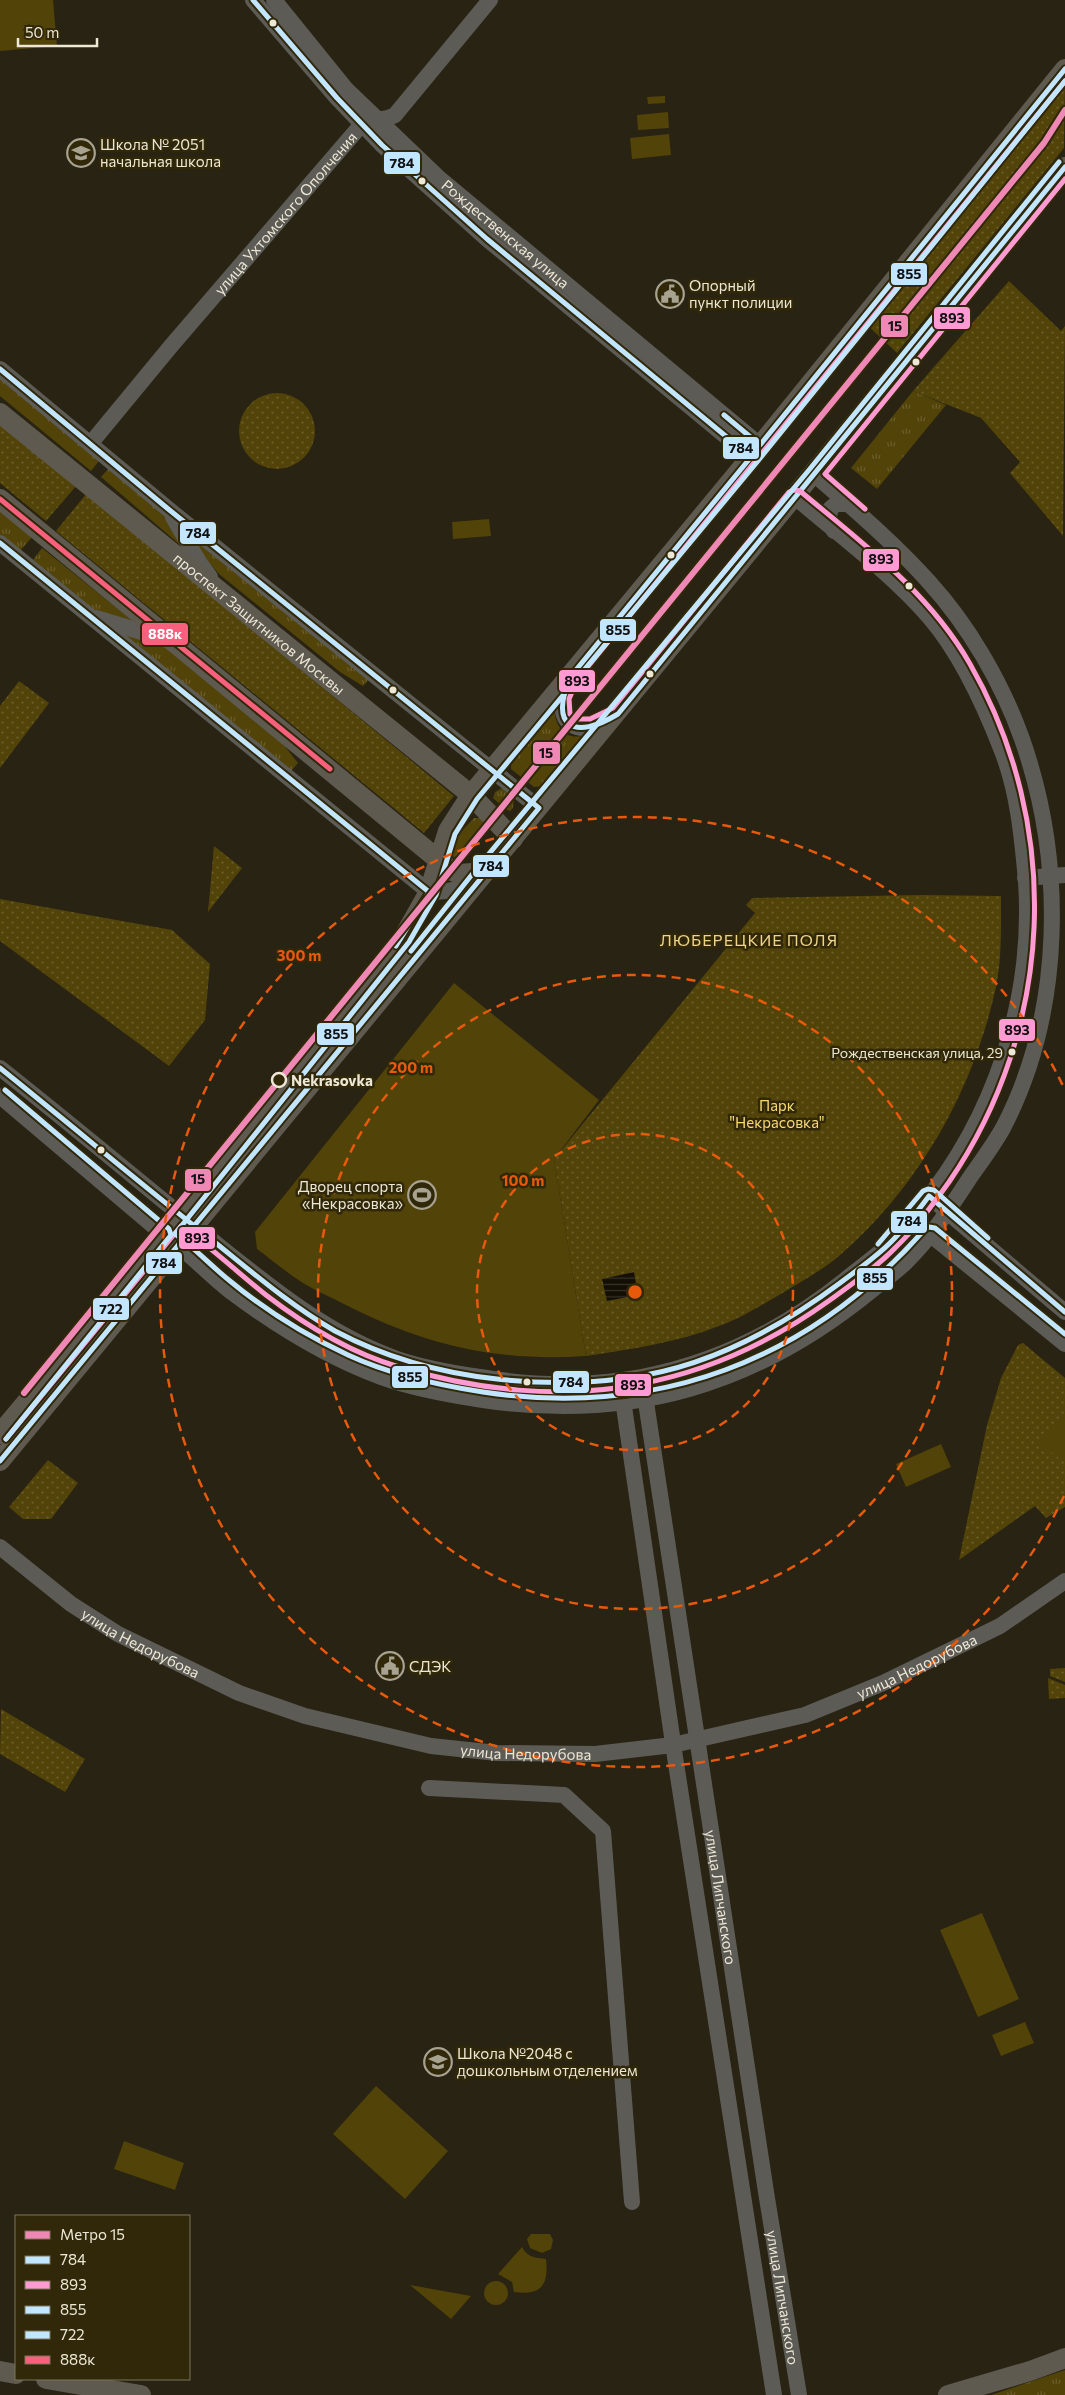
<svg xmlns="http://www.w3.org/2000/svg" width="1065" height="2395" viewBox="0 0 1065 2395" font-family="Commissioner,sans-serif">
<defs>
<pattern id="grass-tufts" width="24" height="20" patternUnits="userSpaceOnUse" patternTransform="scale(1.25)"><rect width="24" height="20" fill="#524309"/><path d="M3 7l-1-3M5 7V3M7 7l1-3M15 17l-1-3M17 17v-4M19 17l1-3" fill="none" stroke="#6b5e2c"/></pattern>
<pattern id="park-dots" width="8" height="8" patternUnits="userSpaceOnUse" patternTransform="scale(1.25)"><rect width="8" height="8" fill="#524309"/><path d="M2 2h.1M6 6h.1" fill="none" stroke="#6b5e2c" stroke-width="1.8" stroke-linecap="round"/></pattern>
<pattern id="water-rules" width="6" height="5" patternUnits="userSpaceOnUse" patternTransform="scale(1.25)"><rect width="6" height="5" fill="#140f04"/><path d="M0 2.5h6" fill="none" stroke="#363228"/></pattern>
</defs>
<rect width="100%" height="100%" fill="#282312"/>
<g fill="url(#grass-tufts)">
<path d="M0,374L102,457L91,471L0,396Z"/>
<path d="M913,391L946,405L877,489L851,468Z"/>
<path d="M110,467L166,513L186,550L101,477Z"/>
<path d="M0,509L33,536L20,551L0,535Z"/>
<path d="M191,531L370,678L363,686L340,672L219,574L205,558Z"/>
<path d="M42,548L138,625L94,612L33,560Z"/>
<path d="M109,627L166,647L280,740L298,763L290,772Z"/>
<path d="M554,711C557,729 566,741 586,735L544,786L534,787L511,769V765Z"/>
<path d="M502,788L514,797L513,808L510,811L505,809L493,798L495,792Z"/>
<path d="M474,818H481L487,825V831L466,858H455L450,853L451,842Z"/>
<path d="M1065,2370V2395H991Z"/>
</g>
<g fill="url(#park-dots)">
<path d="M1065,82L1064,148L897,353L865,323Z"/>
<path d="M1009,281L1061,331L1065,326L1063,536L1010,473L1020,462L981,418L913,391Z"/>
<circle cx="277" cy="431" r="38"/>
<path d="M0,422L77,485L46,521L0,483Z"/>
<path d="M87,493L454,796L424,833L56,531Z"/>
<path d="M19,681L49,703L0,768V706Z"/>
<path d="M214,846L242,868L208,912Z"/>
<path d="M921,895L1001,896C1001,926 1002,958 996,987C974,1089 919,1187 839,1256C821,1271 799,1283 779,1295C760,1306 739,1319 719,1326C676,1343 631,1349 586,1356L554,1159L755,913L746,905L752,898Z"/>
<path d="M0,899L172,930L210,964L205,1020L169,1066L0,941Z"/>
<path d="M1023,1343L1065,1378V1507L1046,1518L1035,1506L959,1560L987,1425L1001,1378L1018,1345Z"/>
<path d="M48,1460L78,1483L51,1519H23L9,1507Z"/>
<path d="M1065,1668V1682L1050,1676V1669Z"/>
<path d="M1048,1678L1065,1685V1698L1049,1699Z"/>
<path d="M1,1709L85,1759L65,1792L0,1754Z"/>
</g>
<g fill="#524309">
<path d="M0,0H53L57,46L0,51Z"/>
<path d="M665,96V103L648,104L647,97Z"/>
<path d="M668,112L669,128L638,130L637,115Z"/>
<path d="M669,134L671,155L632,159L630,138Z"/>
<path d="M489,519L491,536L453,539L452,522Z"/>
<path d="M454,983L599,1100L554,1159L586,1356C496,1362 424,1345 344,1304C331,1297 316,1291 303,1283C287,1273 272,1260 257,1249L255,1232Z"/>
<path d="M1065,1412V1452L1060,1459L1040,1443Z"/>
<path d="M941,1444L951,1467L906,1487L896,1464Z"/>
<path d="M982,1913L1019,1999L978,2017L940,1930Z"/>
<path d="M1025,2022L1034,2043L1001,2056L992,2035Z"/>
<path d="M376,2086L448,2151L405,2199L333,2134Z"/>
<path d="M124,2141L184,2163L175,2190L114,2169Z"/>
<path d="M531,2234H550L553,2240L551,2249L542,2253L530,2248L527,2239Z"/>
<path d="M522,2247C527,2257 536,2258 546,2259C549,2285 541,2296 514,2292L512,2282L498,2274Z"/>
<circle cx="496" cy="2293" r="12"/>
<path d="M410,2285L471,2296L451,2319Z"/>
</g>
<path fill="url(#water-rules)" d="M634,1272L638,1295L607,1301L602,1279Z"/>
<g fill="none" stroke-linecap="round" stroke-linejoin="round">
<g stroke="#5d5b55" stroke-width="16">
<path d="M253,0L337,98L382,145L487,239L751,457"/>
<path id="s1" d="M274,0L346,89L440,179L760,445"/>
<path d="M0,369L167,508L539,808"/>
<path id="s2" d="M91,443L171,346L362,124C371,117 381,123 395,115L490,0"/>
<path d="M173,517L199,562L210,577"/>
<path d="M834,531L829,522L830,509L836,504H849"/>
<path d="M0,543L429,892C449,892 461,890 477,878"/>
<path d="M96,618L168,640"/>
<path d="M568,683C549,724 580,741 613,717"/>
<path d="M1025,878L1065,875"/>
<path d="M0,1068C67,1121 133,1176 199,1230C261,1279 321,1332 397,1359C424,1368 452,1373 480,1377C534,1386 588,1387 641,1377C717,1363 785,1328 845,1280C859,1268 876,1257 889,1244C900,1233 910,1220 920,1208C995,1117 1034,999 1026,881C1022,837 1018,792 1002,751C985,707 960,653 930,618C890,572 840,536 795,497"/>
<path d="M0,1096L164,1235C188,1251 207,1273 230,1291C274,1324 329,1358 381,1377C414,1389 449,1395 483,1400C632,1422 756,1385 872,1290C883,1281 896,1272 906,1262C930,1239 950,1208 969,1179C980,1163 993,1146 1003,1128C1064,1011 1065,862 1022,739C1002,683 969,626 929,582C894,543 854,509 815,475"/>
<path d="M939,1205L1065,1312"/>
<path d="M921,1227L1065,1344"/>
<path id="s3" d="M644,1389L766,2192L799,2395"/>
<path d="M622,1393L675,1757L774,2395"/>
<path id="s4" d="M0,1547L71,1604L118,1634L239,1693L305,1716L431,1746L497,1753L595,1754L673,1745L805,1715L883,1683L1000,1626L1065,1581"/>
<path d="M429,1788L564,1795L603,1831L632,2202"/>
</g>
<g stroke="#5e5a4f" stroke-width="20">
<path id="s5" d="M0,413L471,795L513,839"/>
<path d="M0,499L452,871L460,874L484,872"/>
<path d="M0,1434L193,1202L403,938L429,892L448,831L471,795L751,457L1065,69"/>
<path d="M0,1461C355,1030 712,601 1065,167"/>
<path d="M0,2371L16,2374"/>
<path d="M46,2379L141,2395"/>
<path d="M948,2395L1030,2371L1065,2358"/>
</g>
<defs>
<g id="bus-1">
<path d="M253,0L337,98L382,145L487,239L751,457L571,676C548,727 574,741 618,714L1065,167"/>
<path d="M0,369L167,508L539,808L0,1461"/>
<path d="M724,415L760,445L1065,69"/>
<path d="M0,543L429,892L396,946"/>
<path d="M0,1068C71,1125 141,1184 212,1240C252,1272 291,1306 335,1331C386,1358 440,1373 497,1379C541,1384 584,1384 627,1378C706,1368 777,1330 840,1283C857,1270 875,1258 891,1242C905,1228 917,1212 929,1196L1065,1312"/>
</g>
<g id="bus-2">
<path d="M865,509L825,474L1065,179"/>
<path d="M6,1439L181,1226C211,1247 238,1273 266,1295C305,1325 351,1353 399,1367C476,1390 561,1400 640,1384C709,1371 773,1341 830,1300C853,1283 877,1267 896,1247C916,1228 933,1204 949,1182C1055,1027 1063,826 970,664C929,592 862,543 800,491L794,490L789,492L613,708L590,719H576L570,714L569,699L577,680L1065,81"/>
</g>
<g id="bus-3">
<path d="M1065,81L757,462L477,799L455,834L436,895L409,942L175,1234C195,1248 211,1266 230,1281C265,1310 307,1336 348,1355C391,1375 437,1385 483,1392C657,1418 809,1361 925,1229L929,1227L935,1228L1065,1334"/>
<path d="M411,951L478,867L809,470L1059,162"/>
<path d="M878,1244L923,1191L928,1189L934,1190L988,1238"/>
</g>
<path id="bus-4" d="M5,1090L169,1229L171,1235L6,1439"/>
<path id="bus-5" d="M0,499L330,769"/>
</defs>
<use href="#bus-1" stroke="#312809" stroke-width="9"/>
<use href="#bus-2" stroke="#312809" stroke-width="9"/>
<use href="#bus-3" stroke="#312809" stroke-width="9"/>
<use href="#bus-4" stroke="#312809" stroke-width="9"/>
<use href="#bus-5" stroke="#312809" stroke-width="9"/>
<use href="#bus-1" stroke="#c2e6ff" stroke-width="5"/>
<use href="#bus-2" stroke="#ff9ad2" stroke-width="5"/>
<use href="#bus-3" stroke="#c2e6ff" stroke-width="5"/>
<use href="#bus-4" stroke="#c2e6ff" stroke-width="5"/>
<use href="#bus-5" stroke="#f8607d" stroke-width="5"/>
<defs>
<path id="metro-1" d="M24,1393L1044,143L1065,110"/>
</defs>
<use href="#metro-1" stroke="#312809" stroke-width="10"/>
<use href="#metro-1" stroke="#f088b6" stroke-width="6"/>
</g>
<g fill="none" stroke="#e8590c" stroke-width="2.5" stroke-dasharray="9 6">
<circle cx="635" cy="1292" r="158"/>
<circle cx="635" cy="1292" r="317"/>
<path d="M1064 1496A475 475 0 1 1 1064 1088"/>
</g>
<defs>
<symbol id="school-ring" viewBox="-11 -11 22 22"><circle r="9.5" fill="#312809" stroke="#a8a291" stroke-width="1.5"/><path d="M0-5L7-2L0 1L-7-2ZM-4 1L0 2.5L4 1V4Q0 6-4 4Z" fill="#a8a291"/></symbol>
<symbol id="civic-ring" viewBox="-11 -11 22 22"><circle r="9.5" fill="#312809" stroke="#a8a291" stroke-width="1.5"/><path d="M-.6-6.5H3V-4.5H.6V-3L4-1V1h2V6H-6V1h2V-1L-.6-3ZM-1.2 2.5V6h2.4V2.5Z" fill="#a8a291"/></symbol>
<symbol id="stadium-ring" viewBox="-11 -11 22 22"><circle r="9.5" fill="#312809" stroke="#a8a291" stroke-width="1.5"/><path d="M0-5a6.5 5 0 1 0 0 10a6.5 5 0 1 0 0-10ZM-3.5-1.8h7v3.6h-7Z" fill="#a8a291"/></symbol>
</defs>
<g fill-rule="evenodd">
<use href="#school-ring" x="65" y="137" width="32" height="32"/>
<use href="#civic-ring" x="654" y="278" width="32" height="32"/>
<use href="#stadium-ring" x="406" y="1179" width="32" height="32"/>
<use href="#civic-ring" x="374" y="1650" width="32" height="32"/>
<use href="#school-ring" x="422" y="2046" width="32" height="32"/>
</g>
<g fill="#ede7d6" stroke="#312809" stroke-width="2">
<circle cx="273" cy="23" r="4.5"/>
<circle cx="422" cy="181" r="4.5"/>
<circle cx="916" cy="362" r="4.5"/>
<circle cx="671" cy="555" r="4.5"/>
<circle cx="909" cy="586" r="4.5"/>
<circle cx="650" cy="674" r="4.5"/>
<circle cx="393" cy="690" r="4.5"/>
<circle cx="1012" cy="1052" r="4.5"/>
<circle cx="101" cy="1150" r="4.5"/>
<circle cx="527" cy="1382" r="4.5"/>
</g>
<circle fill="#312809" stroke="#ede7d6" stroke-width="2.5" cx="279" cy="1080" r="7"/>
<g text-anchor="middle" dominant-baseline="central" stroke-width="5" stroke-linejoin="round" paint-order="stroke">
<g font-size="14" fill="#ede7d6" stroke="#312809" text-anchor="end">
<text x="1003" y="1052">Рождественская улица, 29</text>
</g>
<g font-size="15" fill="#ede7d6" stroke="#312809" text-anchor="start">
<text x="100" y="144">Школа № 2051<tspan x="100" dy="17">начальная школа</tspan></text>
<text x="689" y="285">Опорный<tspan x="689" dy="17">пункт полиции</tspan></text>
<text x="403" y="1186" text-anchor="end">Дворец спорта<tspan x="403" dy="17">«Некрасовка»</tspan></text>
<text x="409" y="1666">СДЭК</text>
<text x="457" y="2053">Школа №2048 с<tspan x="457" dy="17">дошкольным отделением</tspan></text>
</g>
<g font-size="15" fill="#ede7d6" stroke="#312809">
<text stroke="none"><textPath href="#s2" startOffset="301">улица Ухтомского Ополчения</textPath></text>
<text stroke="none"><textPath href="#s1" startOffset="330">Рождественская улица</textPath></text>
<text stroke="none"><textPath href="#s5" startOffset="334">проспект Защитников Москвы</textPath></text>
<text stroke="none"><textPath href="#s4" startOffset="171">улица Недорубова</textPath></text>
<text stroke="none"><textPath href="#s4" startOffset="981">улица Недорубова</textPath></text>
<text stroke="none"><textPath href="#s4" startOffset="576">улица Недорубова</textPath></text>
<text stroke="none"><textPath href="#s3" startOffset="514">улица Липчанского</textPath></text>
<text stroke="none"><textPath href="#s3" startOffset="919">улица Липчанского</textPath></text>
</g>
<g font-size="15" font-weight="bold" fill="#ede7d6" stroke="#312809" text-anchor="start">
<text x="291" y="1080">Nekrasovka</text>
</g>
<g font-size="15" fill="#f8d875" stroke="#312809">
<text x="777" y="1105">Парк<tspan x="777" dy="17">"Некрасовка"</tspan></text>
</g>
<g font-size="16" letter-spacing="1" fill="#efd589" stroke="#312809">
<text x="749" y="939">ЛЮБЕРЕЦКИЕ ПОЛЯ</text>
</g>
</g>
<circle cx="635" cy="1292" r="8" fill="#e8590c" stroke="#312809" stroke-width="2.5"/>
<g font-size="15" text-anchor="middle" font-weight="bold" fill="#e8590c" stroke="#312809" stroke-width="5" stroke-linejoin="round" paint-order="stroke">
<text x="299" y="961">300 m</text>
<text x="411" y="1073">200 m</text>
<text x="523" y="1186">100 m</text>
</g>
<g stroke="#312809" stroke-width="2">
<rect x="383" y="151" width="38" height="24" rx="5" fill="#c2e6ff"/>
<rect x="890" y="262" width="38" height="24" rx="5" fill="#c2e6ff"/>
<rect x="933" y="306" width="38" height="24" rx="5" fill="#ff9ad2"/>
<rect x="880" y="314" width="29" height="24" rx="5" fill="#f088b6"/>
<rect x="722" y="436" width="38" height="24" rx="5" fill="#c2e6ff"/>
<rect x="179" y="521" width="38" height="24" rx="5" fill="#c2e6ff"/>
<rect x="862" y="548" width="38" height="24" rx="5" fill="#ff9ad2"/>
<rect x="599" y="618" width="38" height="24" rx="5" fill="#c2e6ff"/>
<rect x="141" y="622" width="48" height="24" rx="5" fill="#f8607d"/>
<rect x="558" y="669" width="38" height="24" rx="5" fill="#ff9ad2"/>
<rect x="532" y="741" width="29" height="24" rx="5" fill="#f088b6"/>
<rect x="472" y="854" width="38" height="24" rx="5" fill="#c2e6ff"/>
<rect x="998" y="1018" width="38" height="24" rx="5" fill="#ff9ad2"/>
<rect x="316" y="1022" width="39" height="24" rx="5" fill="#c2e6ff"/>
<rect x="184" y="1168" width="28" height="24" rx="5" fill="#f088b6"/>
<rect x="890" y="1210" width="38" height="24" rx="5" fill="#c2e6ff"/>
<rect x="178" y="1226" width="38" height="24" rx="5" fill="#ff9ad2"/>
<rect x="145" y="1251" width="38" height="24" rx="5" fill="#c2e6ff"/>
<rect x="856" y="1267" width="38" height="24" rx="5" fill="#c2e6ff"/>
<rect x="92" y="1297" width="38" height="24" rx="5" fill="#c2e6ff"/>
<rect x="391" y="1365" width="38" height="24" rx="5" fill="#c2e6ff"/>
<rect x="552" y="1370" width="38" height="24" rx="5" fill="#c2e6ff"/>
<rect x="614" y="1373" width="38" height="24" rx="5" fill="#ff9ad2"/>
</g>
<g font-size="14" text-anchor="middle" font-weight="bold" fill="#fff">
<text x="165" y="639">888к</text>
</g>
<g font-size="14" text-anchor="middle" font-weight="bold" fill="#111">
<text x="402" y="168">784</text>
<text x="909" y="279">855</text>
<text x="952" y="323">893</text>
<text x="895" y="331">15</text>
<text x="741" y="453">784</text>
<text x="198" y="538">784</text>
<text x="881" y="564">893</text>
<text x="618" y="635">855</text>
<text x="577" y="686">893</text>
<text x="546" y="758">15</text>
<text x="491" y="871">784</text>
<text x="1017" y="1035">893</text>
<text x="336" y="1039">855</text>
<text x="198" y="1184">15</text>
<text x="909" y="1226">784</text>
<text x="197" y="1243">893</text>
<text x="164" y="1268">784</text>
<text x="875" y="1283">855</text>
<text x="111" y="1314">722</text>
<text x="410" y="1382">855</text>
<text x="571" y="1387">784</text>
<text x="633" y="1390">893</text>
</g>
<rect x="15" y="2215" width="175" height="165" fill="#312809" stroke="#7c745b"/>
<rect x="25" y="2231" width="25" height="8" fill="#f088b6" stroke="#7c745b"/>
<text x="60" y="2240" font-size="15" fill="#ede7d6">Метро 15</text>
<rect x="25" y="2256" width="25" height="8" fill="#c2e6ff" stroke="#7c745b"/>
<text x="60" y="2265" font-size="15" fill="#ede7d6">784</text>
<rect x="25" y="2281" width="25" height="8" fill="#ff9ad2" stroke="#7c745b"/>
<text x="60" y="2290" font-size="15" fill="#ede7d6">893</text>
<rect x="25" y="2306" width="25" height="8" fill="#c2e6ff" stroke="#7c745b"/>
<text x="60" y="2315" font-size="15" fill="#ede7d6">855</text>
<rect x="25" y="2331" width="25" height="8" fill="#c2e6ff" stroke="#7c745b"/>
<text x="60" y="2340" font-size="15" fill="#ede7d6">722</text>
<rect x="25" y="2356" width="25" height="8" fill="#f8607d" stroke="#7c745b"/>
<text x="60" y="2365" font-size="15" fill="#ede7d6">888к</text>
<path d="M18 38v8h79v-8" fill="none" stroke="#ede7d6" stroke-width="2.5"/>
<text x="25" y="38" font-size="15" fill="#ede7d6" stroke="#312809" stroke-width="4" paint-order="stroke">50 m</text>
</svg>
